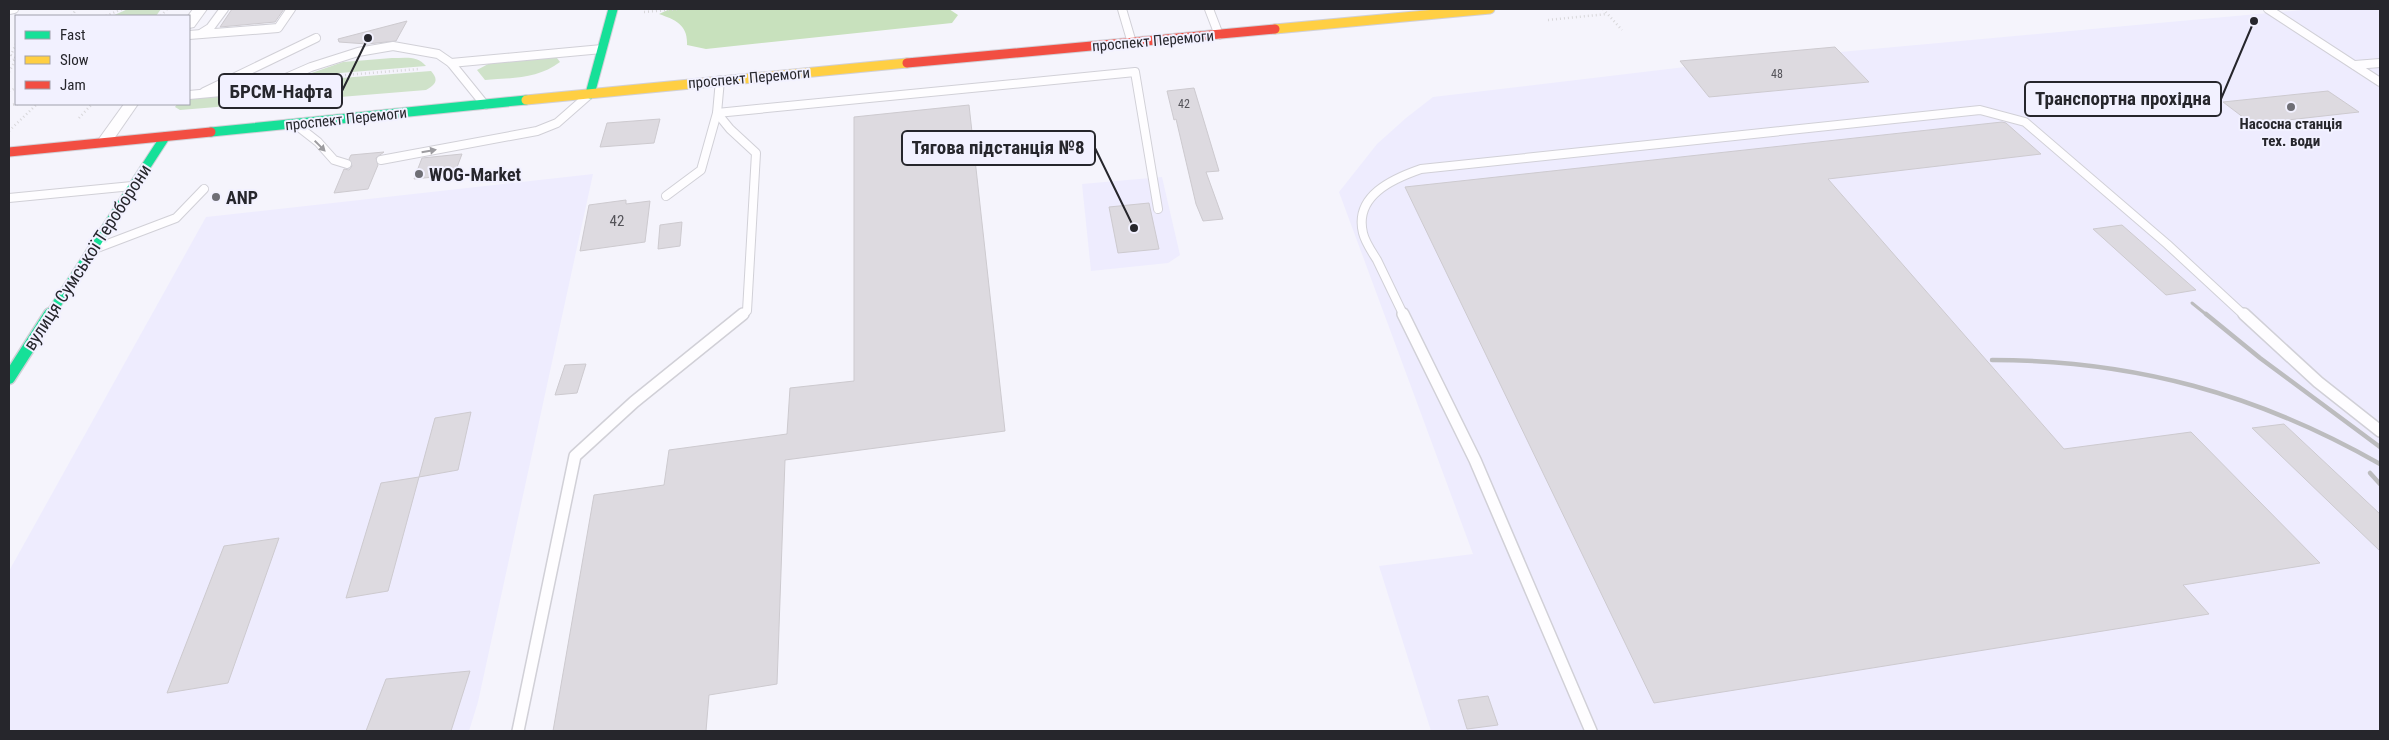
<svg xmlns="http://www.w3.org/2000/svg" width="2389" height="740" viewBox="0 0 2389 740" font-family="'Roboto Condensed',sans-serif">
<rect width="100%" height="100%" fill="#f5f4fc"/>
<g fill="#eeecfe">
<path d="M2313,9H2380V731H1431L1379,566L1473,554L1339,192L1377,144L1406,118L1433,97L1685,67L1680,61L1835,47L1840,52Z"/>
<path d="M593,174L478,702L469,731H9V571L206,217Z"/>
<path d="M1162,177L1180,255L1168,263L1091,271L1082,184Z"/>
</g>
<g fill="#cfe2c9">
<path d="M128,9H161L156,16H112Z"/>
<path d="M392,58C405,58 417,55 426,66L303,76L343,62Z"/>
<path d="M551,58H557L560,62C538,79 511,78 485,80L477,70L490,63Z"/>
<path d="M431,71C439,80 436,84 426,90L180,110L175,107L177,104H189V99L268,92L290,82Z"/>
</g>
<path fill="#c8e1bd" d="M670,9H949L958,15L952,23L706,49L687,45C688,25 676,20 659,14Z"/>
<g fill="#dddae0" stroke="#cdcacf">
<path d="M232,9H284L275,22L220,27Z"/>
<path d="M407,21L396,41L367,44L339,42L338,39Z"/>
<path d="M1835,47L1869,82L1709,97L1680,61Z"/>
<path d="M1194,88L1219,171L1206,172L1223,219L1203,221L1196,204L1176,119L1174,120L1167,91Z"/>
<path d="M2328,91L2359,112L2252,124L2223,102Z"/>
<path d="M969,105L1005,431L785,460L777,684L709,695L706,731H553L594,495L664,485L669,450L787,434L790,388L854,381V117Z"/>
<path d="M660,119L654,143L600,147L607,123Z"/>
<path d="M2002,122L2006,123L2041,154L1828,179L2064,449L2191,432L2320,563L2183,585L2209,614L1654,703L1405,187Z"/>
<path d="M384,152L376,158L378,165L368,189L334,193L344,169L349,170L352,166L349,159L351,155Z"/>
<path d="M462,154L454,175L414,179L422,158Z"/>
<path d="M626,200V204L650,201L645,242L580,251L589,205Z"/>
<path d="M1149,203L1159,249L1118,253L1109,207Z"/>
<path d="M682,222L680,246L658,249L660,225Z"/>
<path d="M2122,225L2196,290L2166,295L2093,229Z"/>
<path d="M586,364L577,393L555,395L565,365Z"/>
<path d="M471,412L458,470L419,477L435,418Z"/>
<path d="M2284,424L2380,514V551L2252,428Z"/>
<path d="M419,477L388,591L346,598L381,483Z"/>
<path d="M279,538L228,683L167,693L224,546Z"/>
<path d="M470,671L451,731H366L386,679Z"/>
<path d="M1488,696L1498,725L1467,729L1458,700Z"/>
</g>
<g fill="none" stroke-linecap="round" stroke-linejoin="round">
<defs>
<g id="lane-far1">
<path d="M1122,9L1132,43"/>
<path d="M1209,9L1219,35"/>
<path d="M2268,9L2380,82"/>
<path d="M9,10L14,9"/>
<path d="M202,33L210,28L224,9"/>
<path d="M189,35L278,28L291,9"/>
<path d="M451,63L602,49"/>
<path d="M2355,65L2380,63"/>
<path d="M720,80L717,113L730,129L756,153L747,311L741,316"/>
<path d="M204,92L316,38"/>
<path d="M189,95L263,88L311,67L358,52L393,46L438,54L451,63L485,105"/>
<path d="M295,124L318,142L334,160L347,164"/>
<path d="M381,160L537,131L557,123L590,94"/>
<path d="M666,196L701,170L717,113L1135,72L1158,209"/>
<path d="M9,198L132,186"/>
<path d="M97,248L176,218L204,189"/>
<path d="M1404,316C1395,297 1386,279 1377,260C1372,252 1365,242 1363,233C1354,196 1392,179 1421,169L1980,110L2025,122L2167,244L2245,316"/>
</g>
<g id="lane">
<path d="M1403,314L1475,460L1591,731"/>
<path d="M2244,314L2318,382L2380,431"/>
<path d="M518,731L575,456L634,402L743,314"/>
</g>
<g id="street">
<path d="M193,9H207L194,27L189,28L188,16Z"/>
<path d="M124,104H138L109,146H99L96,143Z"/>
</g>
<g id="fast-far1">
<path d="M590,94L613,9"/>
<path d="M211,132L526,100"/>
<path d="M49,316L165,137"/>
</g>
<path id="fast" d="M9,378L50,314"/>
<g id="slow">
<path d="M1275,29L1490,9"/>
<path d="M526,100L907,63"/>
</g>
<g id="jam">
<path d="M907,63L1275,29"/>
<path d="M9,152L211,132"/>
</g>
</defs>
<use href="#lane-far1" stroke="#d1d0d7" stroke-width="10"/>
<use href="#lane" stroke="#d1d0d7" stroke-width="14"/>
<use href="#street" stroke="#d1d0d7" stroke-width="2"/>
<use href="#fast-far1" stroke="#d1d0d7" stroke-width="11"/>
<use href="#fast" stroke="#d1d0d7" stroke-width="15"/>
<use href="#slow" stroke="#d1d0d7" stroke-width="11"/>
<use href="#jam" stroke="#d1d0d7" stroke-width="11"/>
<g stroke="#d8d7da" stroke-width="2.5" stroke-dasharray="1 3" stroke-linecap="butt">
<path d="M1603,9L1622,30"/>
<path d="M644,12L680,9"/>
<path d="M72,16L76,9"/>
<path d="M106,16L122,9"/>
<path d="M161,16L167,9"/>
<path d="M1548,20L1607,14"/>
<path d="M16,44L11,55L16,58"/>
<path d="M9,61L16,59"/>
<path d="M9,72L16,59"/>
<path d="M345,75L419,69"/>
<path d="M9,91L16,88"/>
<path d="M9,105L19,104"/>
<path d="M79,118L92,104"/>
<path d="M9,131L37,104"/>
</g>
<use href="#lane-far1" stroke="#fefdff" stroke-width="8"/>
<use href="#lane" stroke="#fefdff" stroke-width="11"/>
<use href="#street" fill="#fefdff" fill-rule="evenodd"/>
<use href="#fast-far1" stroke="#16e098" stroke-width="9"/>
<use href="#fast" stroke="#16e098" stroke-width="12"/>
<use href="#slow" stroke="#ffcf43" stroke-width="9"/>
<use href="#jam" stroke="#f24e42" stroke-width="9"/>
<path stroke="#bcbcbe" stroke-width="3" d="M2192,303L2208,316"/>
<g stroke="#bcbcbe" stroke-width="4.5">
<path d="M2206,314L2260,358L2380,447"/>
<path d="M1992,360C2134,360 2257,394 2380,464"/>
<path d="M2370,473L2380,484"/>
</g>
</g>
<defs><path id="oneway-solid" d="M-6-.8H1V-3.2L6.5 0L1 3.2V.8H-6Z" transform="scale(1.25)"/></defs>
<g fill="#9d9ca0">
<use href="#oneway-solid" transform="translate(320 146) rotate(45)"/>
<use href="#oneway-solid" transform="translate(429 151) rotate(-10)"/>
</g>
<g fill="#6e6e75" stroke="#f2f1ff" stroke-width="2">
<circle cx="2291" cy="107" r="5"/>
<circle cx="419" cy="174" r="5"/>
<circle cx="216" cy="197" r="5"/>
</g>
<g text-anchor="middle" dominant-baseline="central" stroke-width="4" stroke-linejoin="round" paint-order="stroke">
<g font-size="12" fill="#545359">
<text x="1777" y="74">48</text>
<text x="1184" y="104">42</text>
</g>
<g font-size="15" fill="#26262c" stroke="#f2f1ff">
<text transform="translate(1153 41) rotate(-5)">проспект Перемоги</text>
<text transform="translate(749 78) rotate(-5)">проспект Перемоги</text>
<text transform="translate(346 119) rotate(-6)">проспект Перемоги</text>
</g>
<g font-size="15" font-weight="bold" fill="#26262c" stroke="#f2f1ff">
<text x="2291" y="124">Насосна станція<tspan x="2291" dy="17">тех. води</tspan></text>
</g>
<g font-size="15" fill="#545359">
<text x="617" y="221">42</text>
</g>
<g font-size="18" font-weight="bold" fill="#26262c" stroke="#f2f1ff" text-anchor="start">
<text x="429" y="174">WOG-Market</text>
<text x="226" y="197">ANP</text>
</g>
<g font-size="18" fill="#26262c" stroke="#f2f1ff">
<text transform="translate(87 257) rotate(-57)">вулиця Сумської Тероборони</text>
</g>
</g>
<path fill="none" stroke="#26262c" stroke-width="2" d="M368 38L342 91M2254 21L2221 99M1134 228L1095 148"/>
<g fill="#26262c" stroke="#f2f1ff" stroke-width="2">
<circle cx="368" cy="38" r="5"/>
<circle cx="2254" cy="21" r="5"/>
<circle cx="1134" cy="228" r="5"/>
</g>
<g fill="#f2f1ff" stroke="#26262c" stroke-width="2">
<rect x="219" y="74" width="123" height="34" rx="5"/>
<rect x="2025" y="82" width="196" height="34" rx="5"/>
<rect x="902" y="131" width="193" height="34" rx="5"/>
</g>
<g font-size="19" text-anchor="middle" font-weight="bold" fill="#26262c">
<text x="281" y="98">БРСМ-Нафта</text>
<text x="2123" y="105">Транспортна прохідна</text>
<text x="998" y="154">Тягова підстанція №8</text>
</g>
<rect width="2389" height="740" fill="none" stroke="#26262c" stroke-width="20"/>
<rect x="15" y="15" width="175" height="90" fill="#f2f1ff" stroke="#a0a0ab"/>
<rect x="25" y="31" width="25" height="8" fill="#16e098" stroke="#a0a0ab"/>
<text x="60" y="40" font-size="15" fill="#26262c">Fast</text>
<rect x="25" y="56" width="25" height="8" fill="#ffcf43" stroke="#a0a0ab"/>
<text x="60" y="65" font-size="15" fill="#26262c">Slow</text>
<rect x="25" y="81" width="25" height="8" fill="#f24e42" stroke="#a0a0ab"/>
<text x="60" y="90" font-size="15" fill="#26262c">Jam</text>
</svg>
